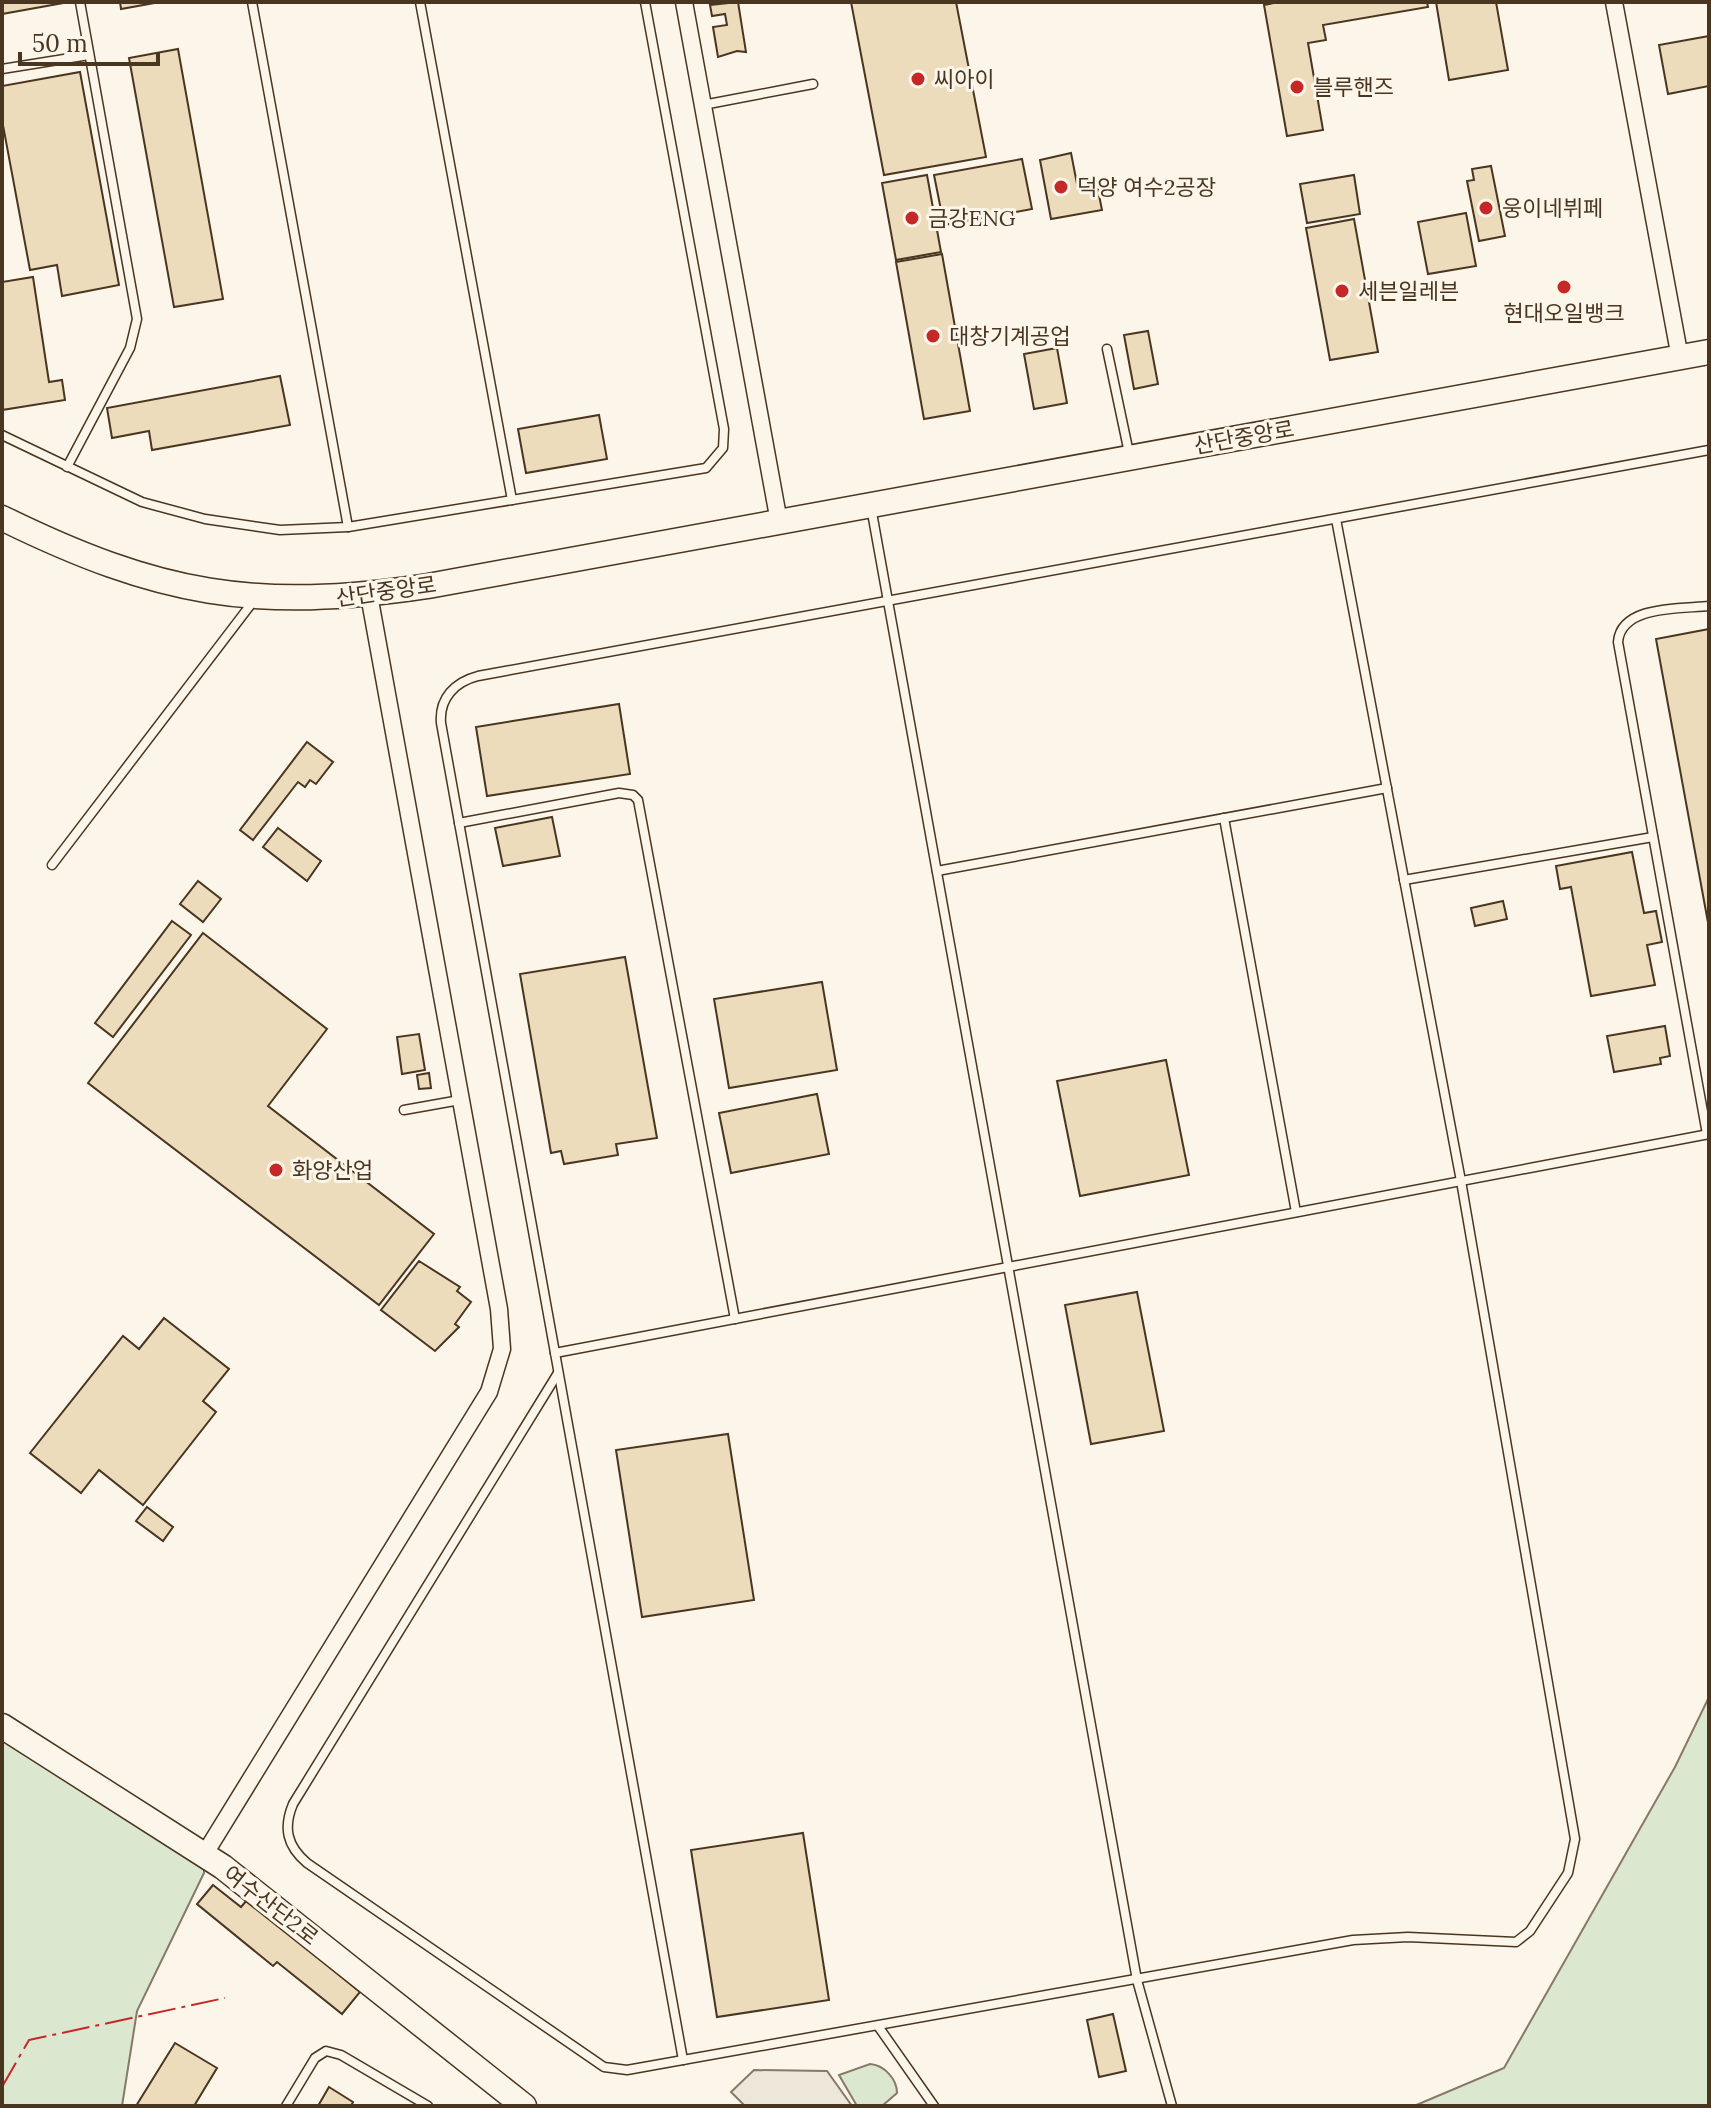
<svg xmlns="http://www.w3.org/2000/svg" width="1711" height="2108" viewBox="0 0 1711 2108" font-family="Lora,'Noto Sans KR',serif">
<rect width="100%" height="100%" fill="#fbf6e9"/>
<g fill="#dce7d0" stroke="#887966" stroke-width="2">
<path d="M1709,1697V2106H1414L1504,2068L1675,1767Z"/>
<path d="M2,1726L204,1855V1873L137,2011L122,2106H2Z"/>
<path d="M870,2064C884,2065 897,2079 897,2093L882,2106H857L839,2075Z"/>
</g>
<path fill="#ede7d9" stroke="#887966" stroke-width="2" d="M754,2070L827,2071L852,2106H745L731,2092Z"/>
<g fill="#ecdcbc" stroke="#4a3520" stroke-width="2">
<path d="M2,2H69L2,14Z"/>
<path d="M120,2H160L121,9Z"/>
<path d="M738,2L746,52L737,51L718,57L713,27L727,25L725,14L712,16L710,5Z"/>
<path d="M851,2H956L986,157L884,175Z"/>
<path d="M1279,2H1427L1428,7L1323,25L1326,40L1308,43L1323,130L1287,136L1264,5Z"/>
<path d="M1436,2H1496L1508,70L1449,80Z"/>
<path d="M1709,36V86L1668,94L1659,45Z"/>
<path d="M178,49L223,299L174,307L129,58Z"/>
<path d="M80,72L119,285L62,296L57,265L30,270L2,120V86Z"/>
<path d="M1071,153L1078,189L1097,185L1102,210L1051,219L1040,160Z"/>
<path d="M1022,159L1032,209L944,225L934,175Z"/>
<path d="M1491,166L1505,236L1479,241L1467,181L1474,180L1472,169Z"/>
<path d="M927,175L941,252L896,260L882,183Z"/>
<path d="M1354,175L1360,214L1307,223L1300,184Z"/>
<path d="M1466,213L1476,266L1428,274L1418,222Z"/>
<path d="M1354,219L1378,352L1330,360L1306,228Z"/>
<path d="M942,254L970,411L924,419L896,262Z"/>
<path d="M33,277L49,382L62,380L65,400L2,410V282Z"/>
<path d="M1148,331L1158,384L1134,389L1124,335Z"/>
<path d="M1057,348L1067,403L1034,409L1024,354Z"/>
<path d="M280,376L290,425L152,450L149,431L112,438L107,408Z"/>
<path d="M599,415L607,459L526,473L518,429Z"/>
<path d="M1709,629V928L1656,639Z"/>
<path d="M619,704L630,774L487,796L476,727Z"/>
<path d="M307,742L333,762L316,784L310,780L305,787L298,782L253,840L240,830Z"/>
<path d="M552,817L560,856L503,866L495,828Z"/>
<path d="M278,828L321,861L307,881L263,847Z"/>
<path d="M1632,852L1644,913L1656,911L1662,942L1647,945L1655,985L1591,996L1571,887L1560,889L1556,866Z"/>
<path d="M198,881L221,899L203,922L180,904Z"/>
<path d="M1503,901L1507,919L1475,926L1471,908Z"/>
<path d="M172,921L191,935L113,1037L95,1023Z"/>
<path d="M203,933L327,1029L268,1106L434,1234L379,1305L88,1083Z"/>
<path d="M625,957L657,1138L616,1144L618,1155L564,1164L561,1151L551,1153L520,974Z"/>
<path d="M822,982L837,1070L729,1088L714,999Z"/>
<path d="M1665,1026L1670,1056L1660,1058L1661,1064L1614,1072L1607,1036Z"/>
<path d="M419,1034L425,1070L402,1074L397,1037Z"/>
<path d="M1166,1060L1189,1175L1080,1196L1057,1081Z"/>
<path d="M429,1073L431,1088L419,1089L417,1075Z"/>
<path d="M817,1094L829,1154L731,1173L719,1113Z"/>
<path d="M419,1261L460,1287L457,1291L471,1302L455,1324L459,1327L435,1351L381,1310Z"/>
<path d="M1137,1292L1164,1431L1091,1444L1065,1305Z"/>
<path d="M164,1318L229,1369L203,1401L216,1412L143,1505L99,1470L81,1493L30,1453L123,1336L139,1349Z"/>
<path d="M728,1434L754,1600L642,1617L616,1450Z"/>
<path d="M147,1507L173,1527L163,1541L136,1521Z"/>
<path d="M803,1833L829,2000L717,2017L691,1850Z"/>
<path d="M213,1885L241,1907L247,1900L360,1992L342,2014L277,1962L273,1966L197,1904Z"/>
<path d="M1113,2014L1126,2071L1099,2077L1087,2020Z"/>
<path d="M175,2043L217,2068L194,2106H136Z"/>
<path d="M329,2087L353,2102L351,2106H318Z"/>
</g>
<g fill="none" stroke-linecap="round" stroke-linejoin="round">
<defs>
<g id="lane">
<path d="M252,2L348,527"/>
<path d="M420,2L512,500"/>
<path d="M2,69L89,55"/>
<path d="M703,105L813,84"/>
<path d="M1107,349L1129,453"/>
<path d="M2,435L142,502L205,519L280,530L348,527L706,468L723,448L724,429L645,2"/>
<path d="M67,467L130,348L137,319L80,2"/>
<path d="M871,507L1137,1980L1172,2106"/>
<path d="M1224,818L1296,1212"/>
<path d="M459,823L619,793L633,795L638,800L735,1319"/>
<path d="M52,865L255,599"/>
<path d="M937,871L1387,788"/>
<path d="M1404,880L1653,837"/>
<path d="M404,1110L460,1100"/>
<path d="M1707,1134L1618,642C1621,605 1681,609 1709,606"/>
<path d="M555,1353L1709,1134"/>
<path d="M558,1373L293,1804C283,1828 287,1846 307,1863L604,2067L627,2070L1353,1940L1408,1937L1516,1942L1530,1931L1568,1873L1575,1839L1461,1181L1336,519"/>
<path d="M878,2026L934,2106"/>
<path d="M683,2060L441,723C439,698 455,682 478,676L1709,450"/>
<path d="M286,2106L315,2058L326,2051L341,2055L428,2106"/>
</g>
<g id="street">
<path d="M684,2L779,522"/>
<path d="M1614,2L1680,358"/>
<path d="M204,1855L489,1392L502,1349L499,1309L369,595"/>
</g>
<g id="secondary">
<path d="M2,518C159,595 255,612 428,586L1709,352"/>
<path d="M2,1726L223,1867L524,2106"/>
</g>
</defs>
<use href="#lane" stroke="#4a3520" stroke-width="11"/>
<use href="#street" stroke="#4a3520" stroke-width="19"/>
<use href="#secondary" stroke="#4a3520" stroke-width="27"/>
<use href="#lane" stroke="#fbf6e9" stroke-width="8"/>
<use href="#street" stroke="#fbf6e9" stroke-width="16"/>
<use href="#secondary" stroke="#fbf6e9" stroke-width="24"/>
<path stroke="#c62828" stroke-width="2" stroke-dasharray="28 6 4 6" stroke-linecap="butt" d="M2,2087L29,2040L225,1998"/>
</g>
<g fill="#c62828" stroke="#fbf6e9" stroke-width="3">
<circle cx="918" cy="79" r="8"/>
<circle cx="1297" cy="87" r="8"/>
<circle cx="1061" cy="187" r="8"/>
<circle cx="1486" cy="208" r="8"/>
<circle cx="912" cy="218" r="8"/>
<circle cx="1564" cy="287" r="8"/>
<circle cx="1342" cy="291" r="8"/>
<circle cx="933" cy="336" r="8"/>
<circle cx="276" cy="1170" r="8"/>
</g>
<g text-anchor="middle" dominant-baseline="central" stroke-width="6" stroke-linejoin="round" paint-order="stroke">
<g font-size="22" fill="#4a3520" stroke="#fbf6e9" text-anchor="start">
<text x="934" y="79">씨아이</text>
<text x="1313" y="87">블루핸즈</text>
<text x="1077" y="187">덕양 여수2공장</text>
<text x="1502" y="208">웅이네뷔페</text>
<text x="928" y="218">금강ENG</text>
<text x="1358" y="291">세븐일레븐</text>
<text x="1564" y="313" text-anchor="middle">현대오일뱅크</text>
<text x="949" y="336">대창기계공업</text>
<text x="292" y="1170">화양산업</text>
</g>
<g font-size="22" fill="#4a3520" stroke="#fbf6e9">
<text transform="translate(1244 437) rotate(-10)">산단중앙로</text>
<text transform="translate(386 591) rotate(-8)">산단중앙로</text>
<text transform="translate(271 1905) rotate(38)">여수산단2로</text>
</g>
</g>
<rect width="1711" height="2108" fill="none" stroke="#4a3520" stroke-width="8"/>
<path d="M20 52v12h138v-12" fill="none" stroke="#4a3520" stroke-width="4"/>
<text x="32" y="52" font-size="24" fill="#4a3520" stroke="#fbf6e9" stroke-width="6" paint-order="stroke">50 m</text>
</svg>
